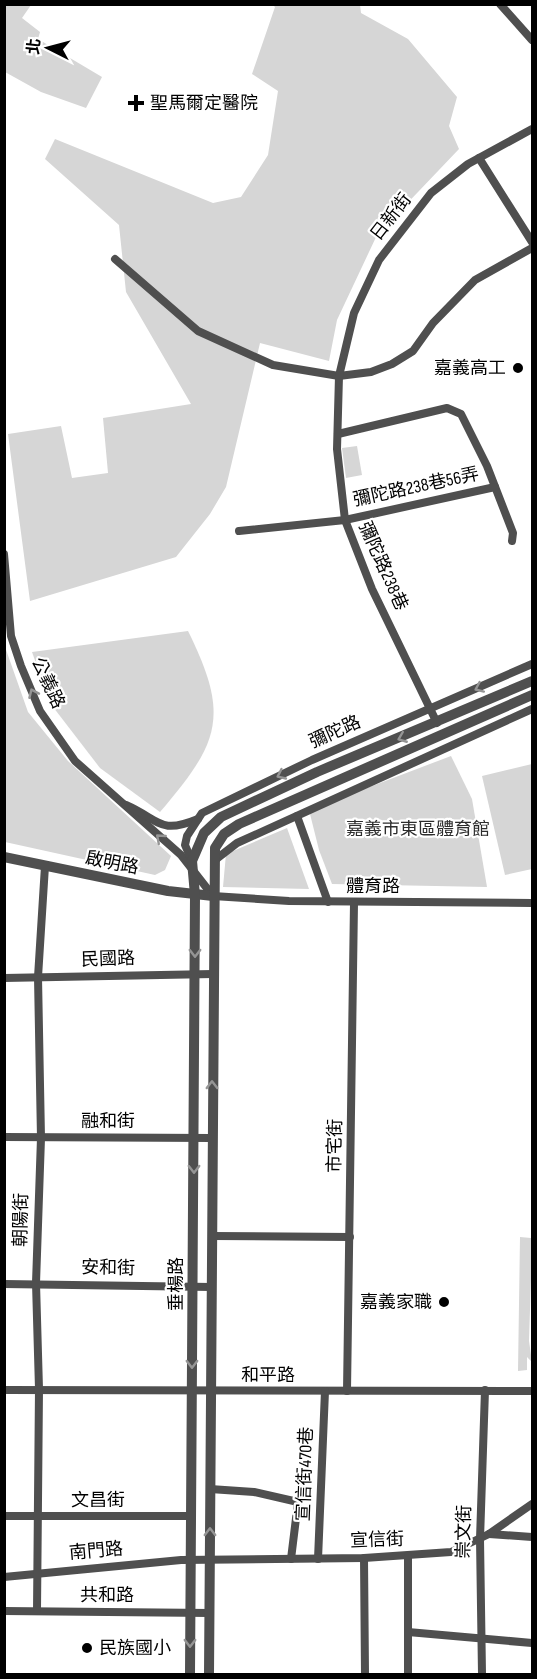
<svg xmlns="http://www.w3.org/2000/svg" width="537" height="1679" viewBox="0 0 537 1679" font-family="'Sofia Sans Condensed','Noto Sans TC',sans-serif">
<rect width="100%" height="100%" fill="#fff"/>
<g fill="#d6d6d6">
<path d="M4,5H31L22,18L40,32L38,39L102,77L86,108L41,92L5,72Z"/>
<path d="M273,5H360L361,13L408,39L457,97L449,126L459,149L377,235L337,320L329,361L260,343L226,487L210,514L176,557L30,601L8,434L61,426L72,478L108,473L103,418L191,404L126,292L119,225L45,159L55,139L213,203L241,197L268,155L278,91L252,74L275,7Z"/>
<path d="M357,446L362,475L346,478L342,448Z"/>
<path d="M188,631C230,716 220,742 160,812L100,768L50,703L32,652Z"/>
<path d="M4,644L28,712L68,761L171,856L165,870L155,875L5,842Z"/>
<path d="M451,756L472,799L487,887L332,884L319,850L309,810Z"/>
<path d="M532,764V869L505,875L482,776Z"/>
<path d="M287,828L309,889L223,887L226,854Z"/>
<path d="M520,1237L531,1238L532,1248L529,1341L532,1362L527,1357V1370L518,1371Z"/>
</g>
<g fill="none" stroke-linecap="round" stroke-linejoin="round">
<g stroke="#4f4f4f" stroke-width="8">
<path d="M500,4L532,40"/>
<path d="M479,158L532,242"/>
<path d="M115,259L198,331L273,365L339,376L371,372L392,364L413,351L433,323L475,280L532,248"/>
<path d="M338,434L447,408L461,414L487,466L513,533L512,541"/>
<path d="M239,531L345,520L495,487"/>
<path d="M4,554L11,636L21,666L40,711L75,761L181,855L213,896L289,901L532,903"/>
<path d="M437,723L372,589L345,520L337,449L339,376L354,313L379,260L431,193L468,164L532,129"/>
<path d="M126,805C160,820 159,835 198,819"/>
<path d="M297,816L328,902"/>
<path d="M215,860L237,843L532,709"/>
<path d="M192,861L185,845L187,836L202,813L312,760L532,664"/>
<path d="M4,978L213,974"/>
<path d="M4,1137L212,1138"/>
<path d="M212,1236L350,1237"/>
<path d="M4,1284L211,1287"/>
<path d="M4,1390L532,1391"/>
<path d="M347,1391L354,903"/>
<path d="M210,1489L254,1492L298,1502L291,1559"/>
<path d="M4,1516H191"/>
<path d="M489,1534L532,1537"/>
<path d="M364,1558L365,1674"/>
<path d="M318,1559L325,1391"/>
<path d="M4,1577L181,1560L364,1558L451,1552L489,1534L532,1504"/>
<path d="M4,1611L210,1613"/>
<path d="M37,1611L39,1389L36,1283L41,1138L38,977L45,866"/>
<path d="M408,1632L532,1643"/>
<path d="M408,1674V1556"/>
<path d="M482,1674L480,1539L485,1390"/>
</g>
<g stroke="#4f4f4f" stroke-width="10">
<path d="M4,857L168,891L213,896"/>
<path d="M190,1674L195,895L192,861L204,833L221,817L317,772L532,681"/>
<path d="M209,1674L215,848L224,834L239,824L532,695"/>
</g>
</g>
<defs><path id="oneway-chevron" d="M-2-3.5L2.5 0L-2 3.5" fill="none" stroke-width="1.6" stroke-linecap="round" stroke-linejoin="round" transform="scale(1.5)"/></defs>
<g stroke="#959595">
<use href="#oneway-chevron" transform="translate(479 688) rotate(156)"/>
<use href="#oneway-chevron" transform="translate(33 693) rotate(-114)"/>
<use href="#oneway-chevron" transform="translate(402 738) rotate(158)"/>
<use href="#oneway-chevron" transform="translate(281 775) rotate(155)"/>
<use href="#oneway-chevron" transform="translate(160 838) rotate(-139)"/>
<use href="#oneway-chevron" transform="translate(195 953) rotate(90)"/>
<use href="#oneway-chevron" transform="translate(212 1085) rotate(-90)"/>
<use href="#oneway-chevron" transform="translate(194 1169) rotate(90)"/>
<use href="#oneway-chevron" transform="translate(192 1364) rotate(90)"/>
<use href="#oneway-chevron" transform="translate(210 1532) rotate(-90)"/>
<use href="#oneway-chevron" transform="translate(190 1643) rotate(90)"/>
</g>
<g fill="#000" stroke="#fff" stroke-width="2">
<path d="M133 94h6v6h6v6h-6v6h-6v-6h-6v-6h6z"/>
<circle cx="518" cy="368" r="6"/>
<circle cx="444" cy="1302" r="6"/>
<circle cx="87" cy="1648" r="6"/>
</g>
<g text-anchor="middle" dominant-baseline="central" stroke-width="4.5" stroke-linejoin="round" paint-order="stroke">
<g font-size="18" fill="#000" stroke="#fff" text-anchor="start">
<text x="150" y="103">聖馬爾定醫院</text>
<text x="506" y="368" text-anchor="end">嘉義高工</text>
<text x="432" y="1302" text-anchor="end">嘉義家職</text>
<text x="99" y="1648">民族國小</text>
</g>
<g font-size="18" fill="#000" stroke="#fff">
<text transform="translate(391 217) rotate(-52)">日新街</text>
<text transform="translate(416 487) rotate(-12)">彌陀路238巷56弄</text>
<text transform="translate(383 566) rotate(66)">彌陀路238巷</text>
<text transform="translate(48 683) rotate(65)">公義路</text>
<text transform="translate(335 732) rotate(-24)">彌陀路</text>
<text transform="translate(112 863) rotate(11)">啟明路</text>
<text x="373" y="886">體育路</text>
<text transform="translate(108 959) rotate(-2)">民國路</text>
<text x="108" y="1121">融和街</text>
<text transform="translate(335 1146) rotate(-89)">市宅街</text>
<text transform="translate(21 1220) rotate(-89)">朝陽街</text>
<text transform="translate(108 1268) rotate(1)">安和街</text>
<text transform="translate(176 1284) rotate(-90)">垂楊路</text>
<text x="268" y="1375">和平路</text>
<text transform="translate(305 1474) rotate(-88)">宣信街470巷</text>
<text x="98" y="1500">文昌街</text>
<text transform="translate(464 1532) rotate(-89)">崇文街</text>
<text transform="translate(377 1540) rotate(-2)">宣信街</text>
<text transform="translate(96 1551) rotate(-5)">南門路</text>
<text x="107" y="1595">共和路</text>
</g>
<g font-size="18" fill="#2d2d2d" stroke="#fff">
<text x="418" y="829">嘉義市東區體育館</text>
</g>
</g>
<rect width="537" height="1679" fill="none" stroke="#000000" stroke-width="12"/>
<g transform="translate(48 48) rotate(276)" stroke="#ffffff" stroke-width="4.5" paint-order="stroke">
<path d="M0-4.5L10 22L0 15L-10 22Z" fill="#000000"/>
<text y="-9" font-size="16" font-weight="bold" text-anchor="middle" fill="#000000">北</text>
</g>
</svg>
